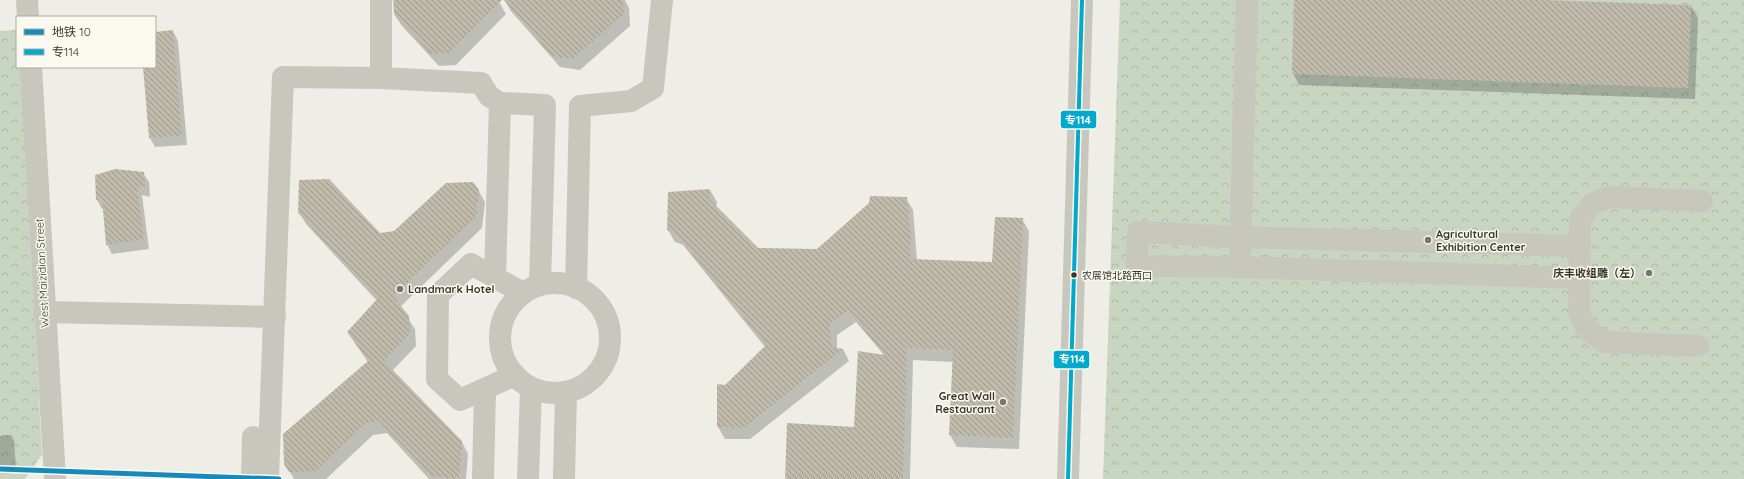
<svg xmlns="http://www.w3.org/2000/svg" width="1744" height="479" viewBox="0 0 1744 479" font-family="Quicksand,'Noto Sans SC',sans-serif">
<defs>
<pattern id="forest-crowns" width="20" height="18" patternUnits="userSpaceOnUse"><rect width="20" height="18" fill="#c8d5c1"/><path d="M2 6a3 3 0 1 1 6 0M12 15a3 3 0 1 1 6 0" fill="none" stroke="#adb7a6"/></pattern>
<pattern id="building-back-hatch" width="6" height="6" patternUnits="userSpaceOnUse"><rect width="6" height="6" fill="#c0baaa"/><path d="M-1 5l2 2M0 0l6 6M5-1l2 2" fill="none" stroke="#9d988b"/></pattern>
</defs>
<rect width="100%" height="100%" fill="#eeeee6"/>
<g fill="url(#forest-crowns)">
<path d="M1120,0H1744V479H1103Z"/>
<path d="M17,30V67H21L42,455L25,479H0V31Z"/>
</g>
<g fill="#0003">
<path d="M393,0H498L506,14L456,65L439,66L402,26L394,14Z"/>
<path d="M505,0H625L629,8L630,26L580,70L560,67L510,10Z"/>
<path d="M1295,0H1511L1691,6L1698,18L1695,99L1299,85L1293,73Z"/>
<path d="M173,31L178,41L187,145L155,147L150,138L144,67H155V33Z"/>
<path d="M143,173L149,182L150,197L142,195L149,249L112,254L107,244L104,209H102L97,200L96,176Z"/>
<path d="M478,190L485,202L482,228L400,307L415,329L416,346L392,371L462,442L468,454L466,479H429L387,433L373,435L326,479H294L285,463L368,362L348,332L377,301L306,224L299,212L380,234L395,232Z"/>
<path d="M710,190L717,202L716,207L758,249L817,250L906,198L913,210L917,260L993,264L1022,219L1029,231L1019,449L957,447L950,435L953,362L913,360L910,479H786L855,428L884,355L856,322L837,335V349H843L849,361L750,439H725L718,427L725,386L765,347L683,245L675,242L668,230Z"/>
<path d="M11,435L14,441L16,468L0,469V436Z"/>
</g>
<g fill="url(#building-back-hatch)">
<path d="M394,0H502L449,53L431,54L394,14Z"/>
<path d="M504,0H623L624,14L573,59L552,56Z"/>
<path d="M1294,0H1540L1691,5L1688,88L1292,74Z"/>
<path d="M173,30L182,136L149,138L143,67H155V32Z"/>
<path d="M115,169L144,172L145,188L137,187L144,239L106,245L102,198L96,200L95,175Z"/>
<path d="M329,179L380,233L394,231L446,183L473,182L479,190L476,217L393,296L409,316L410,334L384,361L462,441L459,479L430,476L379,421L366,423L316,471L289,472L284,464L283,434L368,361L347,332L378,298L298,213L299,180Z"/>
<path d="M710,189L709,199L758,248L817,249L869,203L870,196L907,197L911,238L910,259L992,262L995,217L1023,218L1013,438L949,435L953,350L907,348L903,479H785L787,423L854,427L858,351L885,355L848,311L830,323L832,347L843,349L744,428L717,427V384L725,385L766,345L675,233L667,230L668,192Z"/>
</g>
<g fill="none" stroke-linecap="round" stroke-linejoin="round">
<g stroke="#c8c7be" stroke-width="22">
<path d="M27,0L28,17"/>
<path d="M31,67L55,479"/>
<path d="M381,78V0"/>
<path d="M1240,251L1247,0"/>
<path d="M495,277L500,103"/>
<path d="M1579,278L1240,267L1137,266L1138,232L1241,237L1580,246"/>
<circle cx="555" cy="338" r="55"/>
<path d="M576,288L580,106L631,101L653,88L662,0"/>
<path d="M44,312L275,317"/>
<path d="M1698,346L1605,342L1587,330L1579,312L1580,220L1592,204L1609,197L1702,201"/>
<path d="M515,375L460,400L437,379L438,295L471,264L523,293"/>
<path d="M252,479L253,437"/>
<path d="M268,479L283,77L381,78L481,83L489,96L500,103L545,105L540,285"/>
<path d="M483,479L485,389"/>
<path d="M528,479L531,388"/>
<path d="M564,479L566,392"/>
<path d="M1068,479L1082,0"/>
</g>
<defs>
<path id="bus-1" d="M1068,479L1082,0"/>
</defs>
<use href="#bus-1" stroke="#f9f9ef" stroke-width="7"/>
<use href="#bus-1" stroke="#00a9ce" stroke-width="4"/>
<defs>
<path id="metro-1" d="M0,469L279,479"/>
</defs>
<use href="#metro-1" stroke="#f9f9ef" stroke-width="8"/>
<use href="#metro-1" stroke="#178abb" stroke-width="5"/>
</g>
<g fill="#78766d" stroke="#f9f9ef" stroke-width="1.5">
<circle cx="1428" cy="240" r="4"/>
<circle cx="1649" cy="273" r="4"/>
<circle cx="400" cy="289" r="4"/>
<circle cx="1003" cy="402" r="4"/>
</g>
<circle fill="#39362c" stroke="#f9f9ef" stroke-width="1.5" cx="1074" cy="275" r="3.5"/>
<g text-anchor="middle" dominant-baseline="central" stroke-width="3" stroke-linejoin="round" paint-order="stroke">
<g font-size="10" fill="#39362c" stroke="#f9f9ef" text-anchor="start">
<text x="1082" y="275">农展馆北路西口</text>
</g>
<g font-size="11" font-weight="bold" fill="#39362c" stroke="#f9f9ef" text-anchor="start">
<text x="1436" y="234">Agricultural<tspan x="1436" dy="13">Exhibition Center</tspan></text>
<text x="1641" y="273" text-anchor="end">庆丰收组雕（左）</text>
<text x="408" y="289">Landmark Hotel</text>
<text x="995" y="396" text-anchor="end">Great Wall<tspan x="995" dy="13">Restaurant</tspan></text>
</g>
<g font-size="11" fill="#39362c" stroke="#f9f9ef">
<text transform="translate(42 273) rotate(-93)">West Maizidian Street</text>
</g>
</g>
<g stroke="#f9f9ef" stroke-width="1.5">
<rect x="1060" y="110" width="37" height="19" rx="4" fill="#00a9ce"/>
<rect x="1053" y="350" width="37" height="19" rx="4" fill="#00a9ce"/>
</g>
<g font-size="11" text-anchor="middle" font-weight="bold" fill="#fff">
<text x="1078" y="124">专114</text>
<text x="1072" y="363">专114</text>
</g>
<rect x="16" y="16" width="140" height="52" fill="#f9f9ef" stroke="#acaba1"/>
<rect x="24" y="29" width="20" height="6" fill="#178abb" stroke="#acaba1"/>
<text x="52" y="36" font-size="12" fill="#39362c">地铁 10</text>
<rect x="24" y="49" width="20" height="6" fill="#00a9ce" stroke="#acaba1"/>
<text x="52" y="56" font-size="12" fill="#39362c">专114</text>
</svg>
